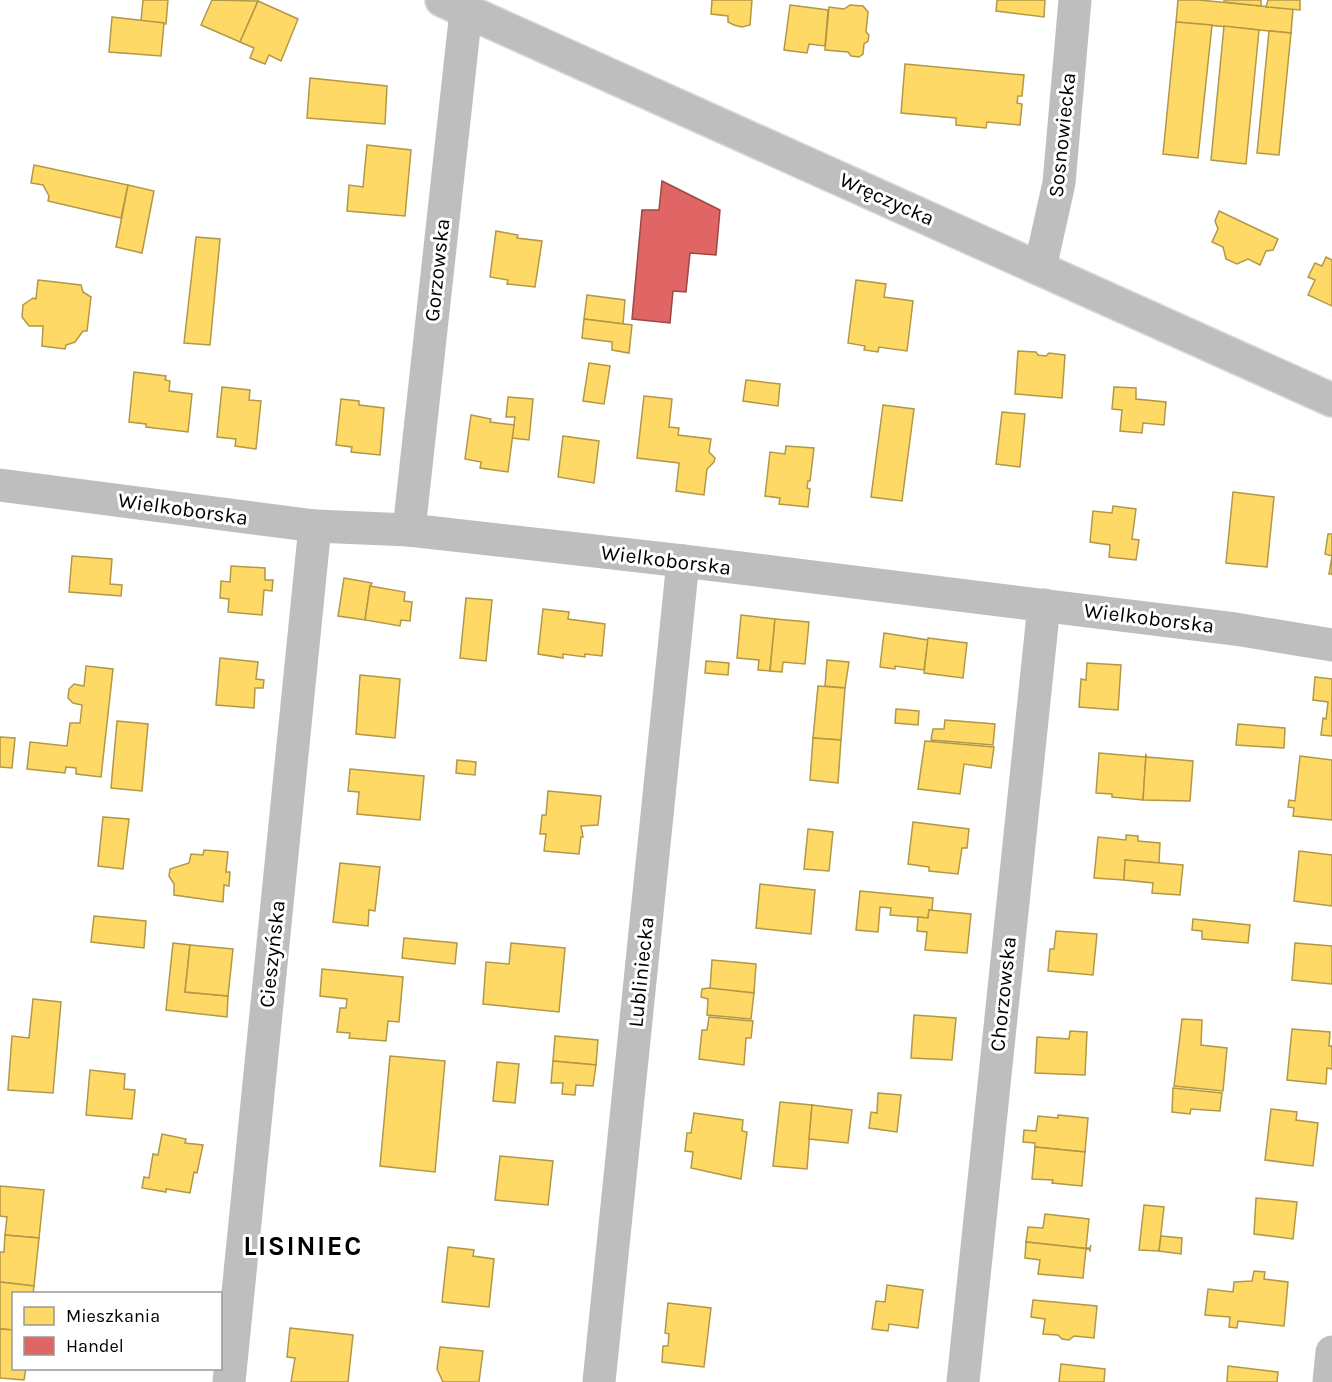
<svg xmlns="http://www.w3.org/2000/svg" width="1332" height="1382" viewBox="0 0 1332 1382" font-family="Karla,sans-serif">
<rect width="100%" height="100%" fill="#fff"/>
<g fill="#ffd966" stroke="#b29847" stroke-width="1.5">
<path d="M143,0H168L166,24L141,21Z"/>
<path d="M212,0L258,1L240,42L201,25Z"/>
<path d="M712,0H752L750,25L742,27L734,25L728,22V16L711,14Z"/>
<path d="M997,0H1045L1044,17L996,11Z"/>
<path d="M1178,0H1199L1293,9L1291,33L1176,22Z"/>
<path d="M1224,0H1261V6L1224,2Z"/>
<path d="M1268,0H1300V10L1266,7Z"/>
<path d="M258,1L298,19L281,61L269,55L265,64L250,58L254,48L240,42Z"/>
<path d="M790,5L828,10L825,46L809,44L807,53L784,50Z"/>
<path d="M850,5L863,6L868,12L866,32L869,35L868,41L864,44L863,54L859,57L851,56L848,52L825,50L829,7L844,9Z"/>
<path d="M112,17L164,23L161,56L109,52Z"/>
<path d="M1176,22L1212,25L1198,158L1163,154Z"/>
<path d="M1224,26L1259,30L1246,164L1211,160Z"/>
<path d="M1269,31L1291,33L1279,155L1257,153Z"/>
<path d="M905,64L1024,75L1022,96H1018L1017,103L1022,104L1020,125L987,122L986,128L956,125V118L901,113Z"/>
<path d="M310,78L387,86L385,124L307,118Z"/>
<path d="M367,145L411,150L405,216L347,211L349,185L363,187Z"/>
<path d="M34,165L128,185L121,218L48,201L49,196L43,185L31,183Z"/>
<path d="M128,185L154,191L142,253L116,247Z"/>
<path d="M1219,211L1278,239L1273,250L1266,251L1260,265L1248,259L1237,264L1226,259L1223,247L1212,242L1218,229L1215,221Z"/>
<path d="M496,231L518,235L517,238L542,241L535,287L507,284L508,280L490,277Z"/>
<path d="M196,237L220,239L210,345L184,343Z"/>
<path d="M1326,257L1332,260V306L1308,295L1315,280L1308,277L1315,263L1322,266Z"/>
<path d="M38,280L81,285L83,292L91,297L87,331H83L75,342L66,345L65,349L42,346L43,326H29L22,317L23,305L33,298L36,299Z"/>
<path d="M856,280L886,284L884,297L913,301L907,351L879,347L878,352L864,350L865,346L848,343Z"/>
<path d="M587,295L625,300L623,324L584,319Z"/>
<path d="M584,319L632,325L629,353L612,350V342L582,338Z"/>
<path d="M1018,351L1036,352L1038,355L1046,356L1049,353L1065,355L1062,398L1015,394Z"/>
<path d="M589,363L610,366L604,404L583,401Z"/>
<path d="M134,372L166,376L165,380L170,381L169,391L192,394L188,432L146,427V424L129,422Z"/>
<path d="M746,380L780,384L778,406L743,401Z"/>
<path d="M222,387L250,390L249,400L261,401L256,449L235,446L236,439L217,437Z"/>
<path d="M1114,387L1136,388V399L1166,402L1164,425L1143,423L1142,433L1120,431L1122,410L1112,409Z"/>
<path d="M644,396L672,399L669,427L679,428L678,435L711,439L709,452L715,458L714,462L707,469L704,495L676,491L679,463L637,458Z"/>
<path d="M508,397L533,399L529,440L512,438L515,417H506Z"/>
<path d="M341,399L359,401V405L384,408L380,455L351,452L352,447L336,445Z"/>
<path d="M883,405L914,409L902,501L871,497Z"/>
<path d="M1002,412L1025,414L1020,467L996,464Z"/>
<path d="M471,415L491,419L490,422L514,425L508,472L480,468L481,462L465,459Z"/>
<path d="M563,436L599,441L594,483L558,477Z"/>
<path d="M786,446L814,448L810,481H808L807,488L810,489L808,507L779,504L780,498L765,496L770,452L785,454Z"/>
<path d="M1233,492L1274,497L1267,567L1226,563Z"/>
<path d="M1113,506L1136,509L1132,539L1139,540L1136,560L1109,557L1110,545L1090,542L1093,511L1112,513Z"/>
<path d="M1328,534H1332V574H1329L1332,556L1325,554Z"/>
<path d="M72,556L112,559L110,584L122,585L121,596L69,592Z"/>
<path d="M231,566L265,568V580H273L272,591L264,590L262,615L228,612L229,599L220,598L221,581L230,582Z"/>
<path d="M344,578L372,583L370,586L365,620L338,616Z"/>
<path d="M370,586L405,592L404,601L412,602L410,621L401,620L400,626L365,620Z"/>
<path d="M466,598L492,600L486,661L460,658Z"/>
<path d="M543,609L569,612L568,619L605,624L602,656L585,654V657L563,654V658L538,654Z"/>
<path d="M741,615L775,619L770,671L758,670L759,660L737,658Z"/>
<path d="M775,619L809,622L805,664L783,662L782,672L770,671Z"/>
<path d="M884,633L928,640L924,670L895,666V669L880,667Z"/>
<path d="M928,638L967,643L963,678L924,673Z"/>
<path d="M220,658L258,662L256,679L264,680L263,688H255L254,708L216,705Z"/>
<path d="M827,660L849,662L845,688L825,686Z"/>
<path d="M706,661L729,663L728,675L705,673Z"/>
<path d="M1087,663L1121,665L1118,710L1079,707L1081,679L1086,680Z"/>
<path d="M86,666L113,669L101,777L76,774V768L66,767L65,773L27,769L30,742L67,746L70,723H80L82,705L73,703L68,698L69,689L74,684L84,686Z"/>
<path d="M360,675L400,679L395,738L356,734Z"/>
<path d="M1315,677L1332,679V736L1321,735L1323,718L1326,719L1328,702L1313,700Z"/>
<path d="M818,686L845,688L841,740L813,738Z"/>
<path d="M896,709L919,711L918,725L895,723Z"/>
<path d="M945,720L995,724L993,745L931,740L933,729H944Z"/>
<path d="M117,721L148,724L142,791L111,788Z"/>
<path d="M1238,724L1285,728L1284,748L1236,745Z"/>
<path d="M0,737L15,738L12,768L0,767Z"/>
<path d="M813,738L841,740L838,783L810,780Z"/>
<path d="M925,741L994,747L991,768L964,764L960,794L918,789Z"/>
<path d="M1099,753L1145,757L1146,755L1143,800L1112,797V794L1096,793Z"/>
<path d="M1146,755L1147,757L1193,761L1190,801L1143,800Z"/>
<path d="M1300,756L1332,760V820L1293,816L1294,808L1288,807L1289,800L1295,801Z"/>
<path d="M457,760L476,762L475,775L456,773Z"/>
<path d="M350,769L424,776L420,820L357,814L359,792L348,791Z"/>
<path d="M548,791L601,796L598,825L581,826L583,837H581L579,854L544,851L546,834H540L542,815H546Z"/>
<path d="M103,817L129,819L123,869L98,866Z"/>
<path d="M913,822L969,829L967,848H962L958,874L929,871V867L908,864Z"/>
<path d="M808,829L833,832L829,871L804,869Z"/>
<path d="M1126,835L1138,836V841L1160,843L1159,863L1125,860L1124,880L1094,878L1098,837L1126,840Z"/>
<path d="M204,850L228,852L226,872H230L229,886L224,885L223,902L174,895V884L169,876L170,869L189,863L191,854L203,855Z"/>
<path d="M1299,851L1332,855V906L1294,901Z"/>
<path d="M1125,860L1183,865L1180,895L1152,893L1153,883L1124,880Z"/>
<path d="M340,863L380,867L375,911L369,910L368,926L333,922Z"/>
<path d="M760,884L815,890L811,934L756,928Z"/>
<path d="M860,891L933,898L932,910H929L928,918L890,915L891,908L880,907L878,932L856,930Z"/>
<path d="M929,910L971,914L967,953L925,950L927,932L917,931L918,917L928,918Z"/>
<path d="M94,916L146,921L144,948L91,942Z"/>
<path d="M1193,919L1250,925L1248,943L1202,939V931L1192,930Z"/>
<path d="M1056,931L1097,934L1093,975L1048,971L1050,949H1054Z"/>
<path d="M404,938L457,943L455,964L402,958Z"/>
<path d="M173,943L190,945L185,992L228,996L227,1017L166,1010Z"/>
<path d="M511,943L565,948L559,1012L483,1004L486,962L509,964Z"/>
<path d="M1295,943L1332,946V984L1292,980Z"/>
<path d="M190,945L233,949L228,996L185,992Z"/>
<path d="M712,960L756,964L754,993L710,989Z"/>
<path d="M322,969L403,977L399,1022L388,1021L386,1041L349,1038L350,1033L337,1032L340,1008H346L347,999L320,996Z"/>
<path d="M709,988L754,993L751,1019L707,1015L708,999L701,997L702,989Z"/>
<path d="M33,999L61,1002L53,1093L8,1090L12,1036L29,1038Z"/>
<path d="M914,1015L956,1018L952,1060L911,1058Z"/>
<path d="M709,1017L753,1021L751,1038H746L744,1065L699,1059L702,1030H707Z"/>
<path d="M1182,1019L1202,1020L1201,1045L1227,1048L1223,1091L1174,1086Z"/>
<path d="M1292,1029L1330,1032L1329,1046H1332V1069L1327,1068L1326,1084L1287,1080Z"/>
<path d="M1070,1031L1087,1032L1085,1075L1035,1073L1037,1037L1069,1039Z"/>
<path d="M555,1036L598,1040L596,1065L553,1061Z"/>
<path d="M390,1056L445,1061L435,1172L380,1166Z"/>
<path d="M553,1061L596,1065L593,1086L576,1085L575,1095L562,1094L563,1083H551Z"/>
<path d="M497,1062L519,1064L515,1103L493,1101Z"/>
<path d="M90,1070L125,1074L124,1089L135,1090L132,1119L86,1115Z"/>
<path d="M1173,1088L1222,1093L1220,1111L1191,1109L1190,1114L1172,1112Z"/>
<path d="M878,1093L901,1095L897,1132L869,1128L871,1112L877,1113Z"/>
<path d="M780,1102L812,1105L807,1169L773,1166Z"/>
<path d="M812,1105L852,1110L848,1143L809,1139Z"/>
<path d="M1271,1109L1297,1112L1296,1120L1318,1123L1313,1166L1265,1160Z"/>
<path d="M694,1113L743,1120L742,1131L747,1132L741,1179L691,1168L693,1152L685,1151L687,1133H691Z"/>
<path d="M1058,1115L1088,1118L1085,1152L1035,1147V1143L1023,1142L1024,1130L1036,1131L1038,1116L1058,1118Z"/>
<path d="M162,1134L186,1139L185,1143L203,1145L197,1173L194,1172L190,1193L166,1189V1192L142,1188L144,1177L149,1178L153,1154L158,1155Z"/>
<path d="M1035,1147L1085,1152L1082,1186L1052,1183L1053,1180L1032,1179Z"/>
<path d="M500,1156L553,1161L548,1205L495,1200Z"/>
<path d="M0,1186L44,1190L39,1238L5,1235L7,1217L0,1216Z"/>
<path d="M1256,1198L1297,1202L1293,1239L1254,1234Z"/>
<path d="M1144,1205L1164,1207L1159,1251L1139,1250Z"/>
<path d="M1045,1214L1089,1219L1086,1248H1090L1091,1245L1090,1249L1026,1242L1028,1227L1043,1228Z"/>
<path d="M5,1235L39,1238L34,1286L0,1282V1252H4Z"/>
<path d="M1161,1236L1182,1238L1181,1254L1159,1251Z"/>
<path d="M1026,1242L1090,1249V1252V1249H1086L1083,1278L1038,1274L1040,1260L1025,1258Z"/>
<path d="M448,1247L474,1250L473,1256L494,1259L489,1307L442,1302Z"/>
<path d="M1254,1271L1265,1272L1264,1279L1288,1282L1284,1326L1238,1321L1237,1328L1229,1327L1230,1317L1205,1315L1208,1289L1233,1292L1234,1282L1252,1281Z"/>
<path d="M0,1282L34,1286L33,1294H14V1330L0,1329Z"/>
<path d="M887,1285L923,1290L918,1328L889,1324L888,1331L872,1329L876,1301L885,1302Z"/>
<path d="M1033,1300L1097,1306L1094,1338L1074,1336L1069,1340L1062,1339L1058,1335L1043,1334L1045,1319L1031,1317Z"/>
<path d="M668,1303L711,1308L704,1367L662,1362L663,1346H668L669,1334L665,1333Z"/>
<path d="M290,1328L353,1335L348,1382H291L295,1358L287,1357Z"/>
<path d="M0,1329L14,1330V1368H26L24,1380L0,1378Z"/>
<path d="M440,1347L483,1351L479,1382H443L437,1369Z"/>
<path d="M1061,1364L1105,1369L1104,1382H1059Z"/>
<path d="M1228,1366L1278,1372L1277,1382H1227Z"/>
</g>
<path fill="#e06666" stroke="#9d4747" stroke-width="1.5" d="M662,181L720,210L716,255L690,253L686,292L673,291L670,323L632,319L642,210H659Z"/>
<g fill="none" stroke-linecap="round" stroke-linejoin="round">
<defs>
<path id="major" d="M442,0L1332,400"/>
</defs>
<use href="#major" stroke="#dbdbdb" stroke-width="36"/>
<g stroke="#bebebe" stroke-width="33">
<path d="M1040,268L1059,183L1075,0"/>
<path d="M0,485L315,526L409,530L683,561L1235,629L1332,645"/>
<path d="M409,530L466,11"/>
<path d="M229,1382L315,526"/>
<path d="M599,1382L683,561"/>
<path d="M963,1382L1044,605"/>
<path d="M1329,1382L1332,1352"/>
</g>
<use href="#major" stroke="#bebebe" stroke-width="33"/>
</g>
<g text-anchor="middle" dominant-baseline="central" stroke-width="6" stroke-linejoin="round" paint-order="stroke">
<g font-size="21" fill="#000" stroke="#fff">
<text transform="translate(1062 135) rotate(-84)">Sosnowiecka</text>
<text transform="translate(887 199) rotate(24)">Wręczycka</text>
<text transform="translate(437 270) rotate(-84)">Gorzowska</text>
<text transform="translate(183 509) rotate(8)">Wielkoborska</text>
<text transform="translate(666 560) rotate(7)">Wielkoborska</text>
<text transform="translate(1149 618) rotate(7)">Wielkoborska</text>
<text transform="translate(272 954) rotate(-84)">Cieszyńska</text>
<text transform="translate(641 972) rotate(-84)">Lubliniecka</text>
<text transform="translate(1003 994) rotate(-84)">Chorzowska</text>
</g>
<g font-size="27" font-weight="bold" letter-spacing="1.5" fill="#000" stroke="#fff">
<text x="303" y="1246">LISINIEC</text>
</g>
</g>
<rect x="12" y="1292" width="210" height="78" fill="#ffffff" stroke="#999999" stroke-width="1.5"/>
<rect x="24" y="1307" width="30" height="18" fill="#ffd966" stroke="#999999" stroke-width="1.5"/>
<text x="66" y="1322" font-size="18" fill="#000000">Mieszkania</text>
<rect x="24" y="1337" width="30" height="18" fill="#e06666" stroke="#999999" stroke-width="1.5"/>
<text x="66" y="1352" font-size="18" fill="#000000">Handel</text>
</svg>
